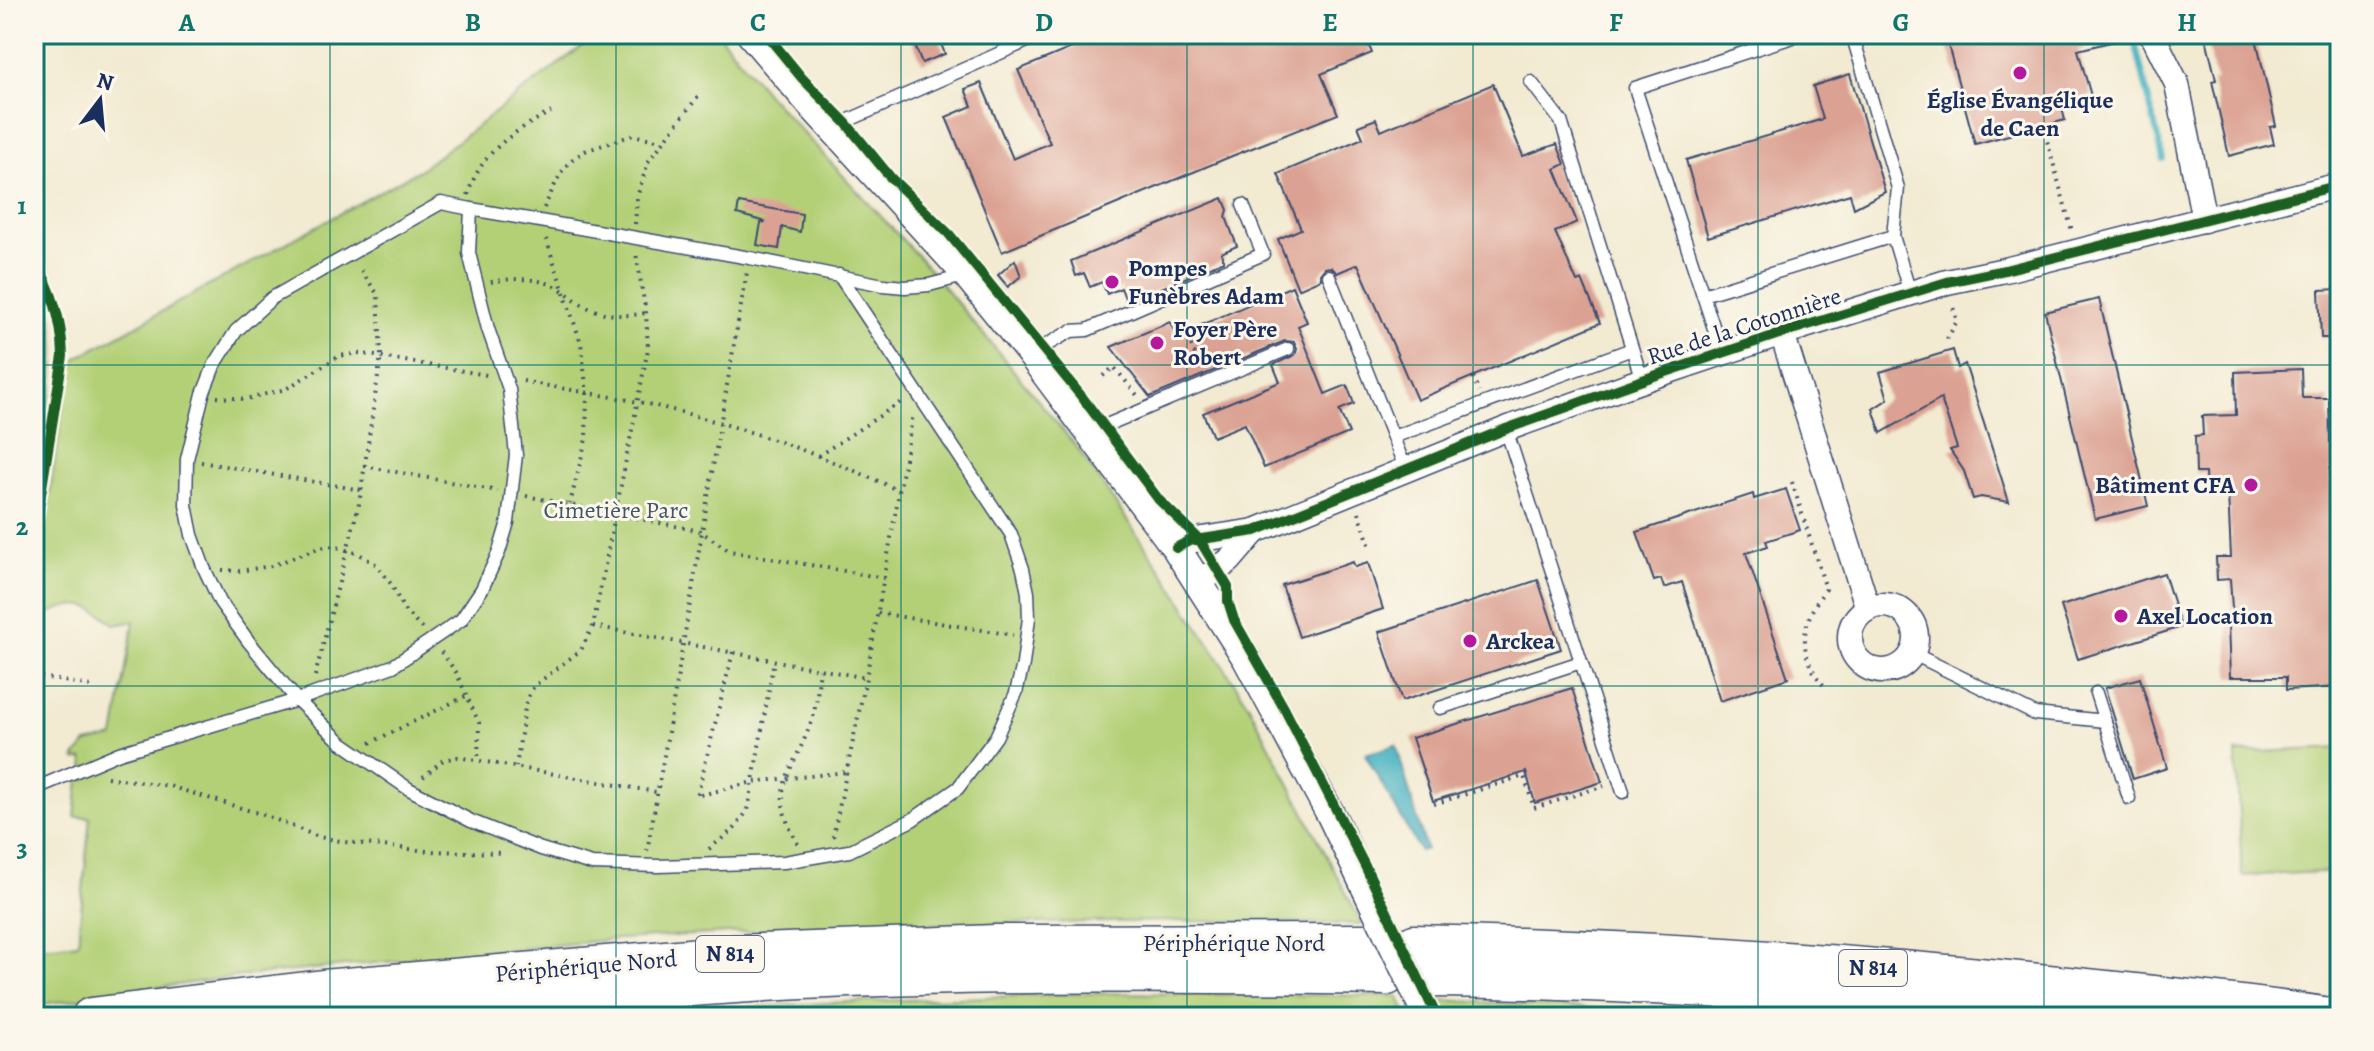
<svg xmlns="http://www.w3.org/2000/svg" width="2374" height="1051" viewBox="0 0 2374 1051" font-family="Alegreya,serif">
<rect width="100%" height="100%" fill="#fbf7ec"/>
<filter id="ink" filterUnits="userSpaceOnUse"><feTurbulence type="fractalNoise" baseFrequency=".0125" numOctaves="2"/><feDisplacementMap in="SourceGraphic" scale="16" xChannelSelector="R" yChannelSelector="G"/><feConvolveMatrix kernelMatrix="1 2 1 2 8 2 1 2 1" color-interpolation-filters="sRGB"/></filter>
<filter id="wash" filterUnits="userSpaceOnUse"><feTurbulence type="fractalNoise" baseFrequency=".006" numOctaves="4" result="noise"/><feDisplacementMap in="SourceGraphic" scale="32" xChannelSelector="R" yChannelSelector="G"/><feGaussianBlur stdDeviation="1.8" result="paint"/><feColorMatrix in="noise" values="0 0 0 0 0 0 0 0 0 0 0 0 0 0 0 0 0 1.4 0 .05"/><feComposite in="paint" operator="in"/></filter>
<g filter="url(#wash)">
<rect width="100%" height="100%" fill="#f2ead1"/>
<g fill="#b3d077" stroke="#67806a" stroke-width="2">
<path d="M598,34H724L721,37L768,95L924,263L1076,446L1164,574L1248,704L1362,924L1190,921L881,925L618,939L233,977L34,1005V948L78,943L90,817H75L79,780L87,779L83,759L76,760L75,757L87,743L114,737L134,621L115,625C82,594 71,606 34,618V570L51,487L70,362L421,169Z"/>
<path d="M34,271C62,321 57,362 48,416C43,445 39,474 34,503V413L42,355V339L34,303Z"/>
<path d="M2340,748V871L2242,876L2236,753Z"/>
<path d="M1098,993L1398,996L1408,1017H579L825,1003Z"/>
<path d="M1441,1000L1747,1017H1449Z"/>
</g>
<path fill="#43b0c0" stroke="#2f708f" stroke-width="2" d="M1396,745L1426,849L1420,851L1365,754Z"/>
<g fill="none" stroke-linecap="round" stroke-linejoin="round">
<g stroke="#43b0c0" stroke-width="6">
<path d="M2133,34L2163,159"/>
<path d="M34,460L45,389"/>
</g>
</g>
<g id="blocks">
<g fill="#dba192">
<path d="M910,34H937L945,54L922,63Z"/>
<path d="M1088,34H1347L1350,39L1364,34L1372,53L1321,74L1338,114L1232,156L1002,252L946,117L972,106L965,89L981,83L1013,159L1050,143L1018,70L1079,45L1077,39Z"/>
<path d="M1945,34H2118L2119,40L2078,50L2091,96L2061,104L2065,120L1975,144Z"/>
<path d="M2205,34H2255L2276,126L2270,127L2274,144L2229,156L2212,81L2216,80Z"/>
<path d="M1850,74L1885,192L1854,208L1850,194L1708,237L1686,160L1823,119L1813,86Z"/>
<path d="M1493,84L1523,156L1557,144L1565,164L1555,169L1577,222L1555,232L1577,282L1582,280L1600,323L1417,400L1358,264L1337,273L1331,267L1325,268L1320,274L1321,279L1298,289L1278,239L1301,229L1278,174L1363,138L1358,126L1376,119L1381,131Z"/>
<path d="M1223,198L1228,210L1226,217L1237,246L1221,253L1224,261L1127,303L1121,288L1107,294L1102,282L1090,287L1084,273L1076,276L1071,261Z"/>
<path d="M739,203L802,214L800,232L782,227L779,249L757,245L761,223L766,222L737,214Z"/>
<path d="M1015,260L1021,276L1008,287L998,275Z"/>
<path d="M1292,286L1307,322L1298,326L1325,394L1347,385L1354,404L1339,410L1349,433L1264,468L1245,424L1213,437L1203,413L1280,382L1273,365L1295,355L1297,349L1294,342L1285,341L1150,397L1111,347L1170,322L1176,336Z"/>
<path d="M2340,289V338H2321L2319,290Z"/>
<path d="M2099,299L2148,506L2095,519L2045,312Z"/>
<path d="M1953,350L1958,368L1965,364L2009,502L1981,497L1973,499L1964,471L1950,450L1957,448L1941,399L1881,433L1873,409L1888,399L1880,372Z"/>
<path d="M2301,369L2302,398H2329L2330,442H2340V468H2330L2334,513H2340V539H2338L2339,566H2334L2335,607L2340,606V687L2286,690V677H2230L2228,623H2233L2230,579L2217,580L2216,557H2231L2228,492H2206L2205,473H2196L2195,436L2203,435L2202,416L2236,415L2235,372Z"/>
<path d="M1786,489L1800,530L1766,541L1768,546L1746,553L1788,678L1720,701L1682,582L1664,588L1661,579L1654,581L1637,532L1753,494L1754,499Z"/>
<path d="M1353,562L1355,567L1368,563L1383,609L1299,637L1282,585Z"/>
<path d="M2164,573L2181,627L2078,659L2061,606Z"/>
<path d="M1538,580L1561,649L1402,701L1379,632Z"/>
<path d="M2140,678L2167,768L2133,779L2105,688Z"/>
<path d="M1572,688L1602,782L1535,803L1526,772L1433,801L1412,738Z"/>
</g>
</g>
</g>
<g filter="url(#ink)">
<use href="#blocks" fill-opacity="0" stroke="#3b4b6f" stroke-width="2"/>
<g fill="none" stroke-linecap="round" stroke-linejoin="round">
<defs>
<g id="service">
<path d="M1852,34L1898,188L1893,236L1910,293"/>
<path d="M1531,82L1561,121L1642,380"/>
<path d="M836,131L849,120L865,113L1043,34"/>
<path d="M471,209L441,203L272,298L236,331L214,366L203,394L187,459L186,505L192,535L204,568L220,602L249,642L297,700L342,743L409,789L471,821L541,849L592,864L658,866L784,862L849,851L912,820L958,788L996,737L1016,693L1023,664L1029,618L1028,593L1023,569L1011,534L839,275"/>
<path d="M1329,276L1406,470"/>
<path d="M1703,295L1893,236"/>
<path d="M1722,353L1635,88L1802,34"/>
<path d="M1031,354L1071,331L1087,330L1263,254L1243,205"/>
<path d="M1506,429L1623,792"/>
<path d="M1090,432L1288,349"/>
<path d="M1393,437L1632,349"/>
<path d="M1912,653L2035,714L2105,721"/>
<path d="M2096,693L2129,798"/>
<path d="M1440,708L1581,662"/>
<path d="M34,789L119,753L297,700L393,666L461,620L482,589L499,552L508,522L516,455L509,389L488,329L469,253L471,209L750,258L883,285L905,287L929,285L964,276"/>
</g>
<g id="minor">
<path d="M2152,34L2177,84L2204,220"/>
<path d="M1782,333L1868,609"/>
<path d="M1176,548L1189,541L1255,531L1506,429L1651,377L1782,333L1947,282L2005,270L2340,185"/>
<path d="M1197,584L1230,560L1255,531"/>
<circle cx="1883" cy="638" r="33"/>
</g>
<path id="tertiary" d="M751,34L808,101L967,275L1031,354L1176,548L1247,659L1331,815L1366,888"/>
<g id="trunk">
<path d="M1414,944C1642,949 1870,964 2096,989C2174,997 2252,1005 2330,1017"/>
<path d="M1430,978C1641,980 1852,996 2062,1017"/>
<path d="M91,1017L323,989L736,954L995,944L1372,943"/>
<path d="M345,1017C497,1002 649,988 802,980C997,971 1192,973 1387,976"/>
</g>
</defs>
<use href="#service" stroke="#3b4b6f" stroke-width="15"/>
<use href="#minor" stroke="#3b4b6f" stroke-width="27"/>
<use href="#tertiary" stroke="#3b4b6f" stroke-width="31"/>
<use href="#trunk" stroke="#3b4b6f" stroke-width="41"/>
<g stroke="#3b4b6f" stroke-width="4" stroke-dasharray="2 6" stroke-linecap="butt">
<path d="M2043,126L2072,231"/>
<path d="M468,195C479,153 515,130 551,112"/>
<path d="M544,208L560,174L570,161L585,151L633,135L661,141"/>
<path d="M635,224L637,197L648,162L699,95"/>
<path d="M546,239L581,343L587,394L586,439L570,504"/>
<path d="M491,282C508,278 531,278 547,283C562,287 572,299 585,306C604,316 625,317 646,313"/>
<path d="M1947,339L1957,321L1952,304"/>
<path d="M1191,345L1202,371"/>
<path d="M1103,376L1114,367L1137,395"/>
<path d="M1473,377L1479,392"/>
<path d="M523,381C561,389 600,394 638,402C726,421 818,452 899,491"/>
<path d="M217,397L246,399L286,389L339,356L358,353L487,375"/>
<path d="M818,456L904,400"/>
<path d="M201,462L361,490"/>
<path d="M364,466L498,491"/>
<path d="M1792,482L1826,589C1800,622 1796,654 1825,687"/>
<path d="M526,496L700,531L730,551L884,578"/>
<path d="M1359,512L1370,547"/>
<path d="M222,570L239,571L271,566L318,548L334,546L359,554L377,565L391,584L404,610L423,630"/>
<path d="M878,613L1013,635"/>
<path d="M593,626L866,678"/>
<path d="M441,652L456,672L479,723L478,761"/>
<path d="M733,652L697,796L753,782L847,772"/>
<path d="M315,676L359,504L381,356L378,295L358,266"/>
<path d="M41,677L96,687"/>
<path d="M370,743L468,695"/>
<path d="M516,767L526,701L534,686L581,650L593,626L648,349L646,313L636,253"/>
<path d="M107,777L169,786L264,815L319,837L346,842L427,851L504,853"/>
<path d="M423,777L443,760L458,757L656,792"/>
<path d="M1434,804L1524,776L1534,808L1604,786"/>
<path d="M833,837L866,678L913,414"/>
<path d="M798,844C764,786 795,773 812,719C817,704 818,685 820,669"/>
<path d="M709,849L735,828L748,810L774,660"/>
<path d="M647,851C682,658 712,465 747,272"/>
</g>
<use href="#service" stroke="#fff" stroke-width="12"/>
<use href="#minor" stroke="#fff" stroke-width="24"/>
<use href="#tertiary" stroke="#fff" stroke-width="28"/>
<use href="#trunk" stroke="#fff" stroke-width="38"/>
<defs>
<path id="tertiary-bridge" d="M1366,888L1428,1017"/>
</defs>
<use href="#tertiary-bridge" stroke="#3b4b6f" stroke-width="31" stroke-linecap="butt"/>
<use href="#tertiary-bridge" stroke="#fff" stroke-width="28"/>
<defs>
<g id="cycleway">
<path d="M766,34L802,78L846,123L891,178L949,234L1082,397L1159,500L1199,539L1228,587V601L1234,620L1284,708L1366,868L1437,1017"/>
<path d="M34,259C53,290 62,320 63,356L34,537"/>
<path d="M1176,548L1189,541L1255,531L1506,429L1651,377L1782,333L1947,282L2005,270L2340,185"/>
</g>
</defs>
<use href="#cycleway" stroke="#fbf7ec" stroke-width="15"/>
<use href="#cycleway" stroke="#1b5e20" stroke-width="10"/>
</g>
</g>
<path fill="none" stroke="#0f766e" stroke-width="2" stroke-opacity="0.55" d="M330,34V1017M616,34V1017M901,34V1017M1187,34V1017M1473,34V1017M1758,34V1017M2044,34V1017M34,365H2340M34,686H2340"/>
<g fill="#b5179e" stroke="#fbf7ec" stroke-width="3">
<circle cx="2020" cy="73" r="8"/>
<circle cx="1112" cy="282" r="8"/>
<circle cx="1157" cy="343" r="8"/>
<circle cx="2251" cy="485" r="8"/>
<circle cx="2121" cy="616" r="8"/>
<circle cx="1470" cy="641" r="8"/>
</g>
<g text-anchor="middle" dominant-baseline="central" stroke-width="6" stroke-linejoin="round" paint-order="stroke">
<g fill="#fbf7ec" stroke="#5e6b89" stroke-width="2">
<rect x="696" y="936" width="68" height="36" rx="6"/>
<rect x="1839" y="950" width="68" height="36" rx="6"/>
</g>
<g font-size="22" font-weight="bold" fill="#1b2f5e">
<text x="730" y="954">N 814</text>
<text x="1873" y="968">N 814</text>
</g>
<g font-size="24" font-weight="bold" fill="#1b2f5e" stroke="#fbf7ec" text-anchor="start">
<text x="2020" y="100" text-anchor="middle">Église Évangélique<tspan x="2020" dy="28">de Caen</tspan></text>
<text x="1128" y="268">Pompes<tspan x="1128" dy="28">Funèbres Adam</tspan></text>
<text x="1173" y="329">Foyer Père<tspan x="1173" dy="28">Robert</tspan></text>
<text x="2235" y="485" text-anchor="end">Bâtiment CFA</text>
<text x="2137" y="616">Axel Location</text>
<text x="1486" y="641">Arckea</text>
</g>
<g font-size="24" fill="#1b2f5e" stroke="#fbf7ec">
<text transform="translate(1744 326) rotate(-18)">Rue de la Cotonnière</text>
<text x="1234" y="943">Périphérique Nord</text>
<text transform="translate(586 966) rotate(-5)">Périphérique Nord</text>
</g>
<g font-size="24" fill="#415764" stroke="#fbf7ec">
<text x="616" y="510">Cimetière Parc</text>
</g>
</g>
<rect width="2374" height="1051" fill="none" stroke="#fbf7ec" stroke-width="88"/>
<g transform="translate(100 100) rotate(16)" stroke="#fbf7ec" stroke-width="6" paint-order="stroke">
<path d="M0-6L14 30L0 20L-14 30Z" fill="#1b2f5e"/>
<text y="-12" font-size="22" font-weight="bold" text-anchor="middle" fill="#1b2f5e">N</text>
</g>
<rect x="44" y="44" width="2286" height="963" fill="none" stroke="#0f766e" stroke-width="3"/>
<g font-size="26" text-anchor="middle" font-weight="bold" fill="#0f766e">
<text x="187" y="31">A</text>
<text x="473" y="31">B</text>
<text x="758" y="31">C</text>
<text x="1044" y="31">D</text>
<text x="1330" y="31">E</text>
<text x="1616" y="31">F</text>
<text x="1901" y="31">G</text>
<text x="2187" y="31">H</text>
<text x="22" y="214">1</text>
<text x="22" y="535">2</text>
<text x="22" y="856">3</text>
</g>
</svg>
